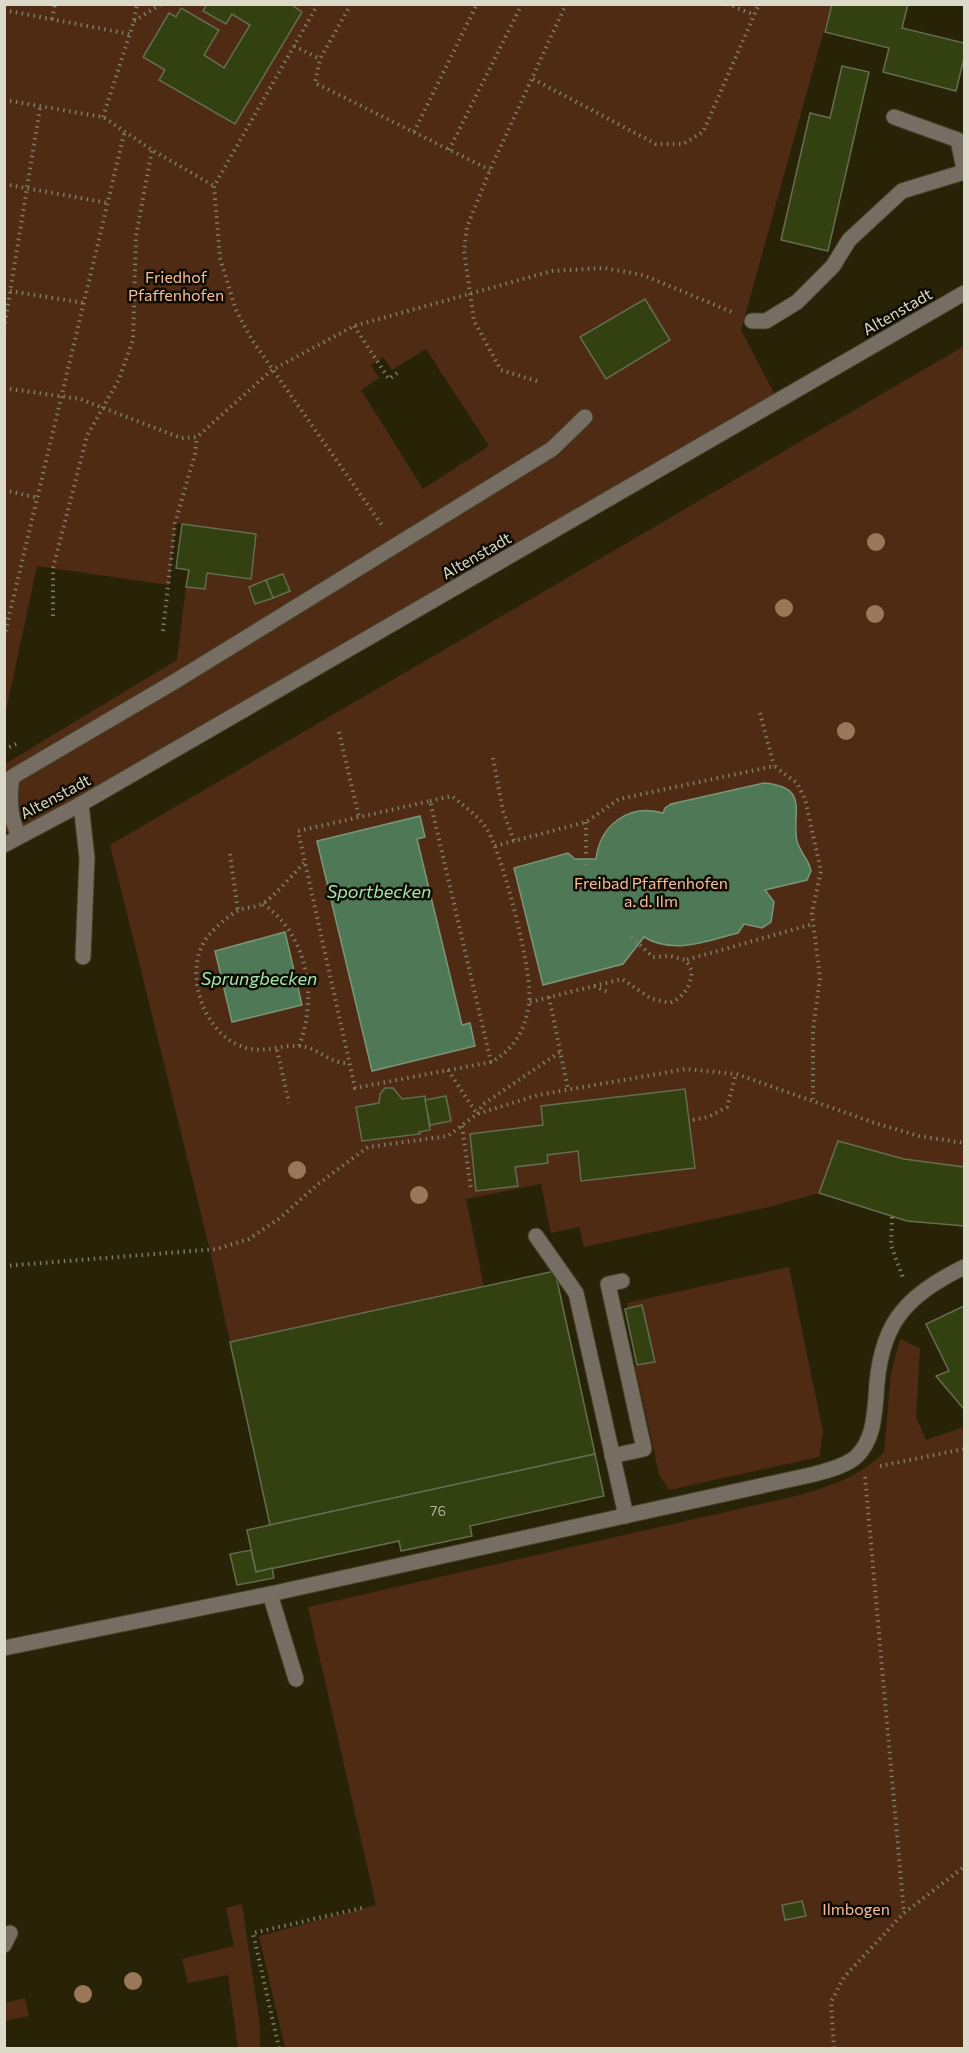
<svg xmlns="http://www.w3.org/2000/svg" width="969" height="2053" viewBox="0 0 969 2053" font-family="Commissioner,sans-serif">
<rect width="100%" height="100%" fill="#282307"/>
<g fill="#4f2b14" fill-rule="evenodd">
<path d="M5,5H207L203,11L226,24L232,14L250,25L224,68L204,55L219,30L181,8L176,17L169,13L143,57L165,70L160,80L235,124L302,12L290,5H831L741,330L778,401L19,836L5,831V764L177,660L186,587L205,589L207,573L250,579L256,534L176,523L169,585L37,566L5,715ZM426,349L489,446L423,489L361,390L379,378L371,365L383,357L392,370ZM283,574L290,591L255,604L249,587Z"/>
<path d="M964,346V1226L907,1221L819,1193L769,1207L584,1247L579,1227L551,1233L541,1184L466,1199L484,1287L230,1342L210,1250L110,845Z"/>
<path d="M789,1267L823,1432L819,1457L669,1490L659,1474L635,1366L654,1362L642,1306L628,1308L627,1303Z"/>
<path d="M900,1339L920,1348L916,1417L926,1440L964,1427V2048H285L259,1936L376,1905L308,1607L800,1495C831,1486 861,1476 884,1452L891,1373Z"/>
<path d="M242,1904L260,2025V2048H238L228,1975L188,1983L182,1959L234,1946L226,1908Z"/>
<path d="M25,1998L29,2016L5,2021V2003Z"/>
</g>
<g fill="#4f7956" stroke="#799678" stroke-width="1.5">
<path d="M764,783C811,787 791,813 797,841C800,853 809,859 811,871L807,880L765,890L774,902L771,922L762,928L744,924L738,933C707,941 674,955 644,937L623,964L543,985L514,868L568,853L575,859H596C600,825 629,803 663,813L665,808L671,804Z"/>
<path d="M420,816L425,837L417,839L462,1025L470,1023L475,1046L372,1071L317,841Z"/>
<path d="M285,932L302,1005L232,1022L215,951Z"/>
</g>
<g fill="#334110" stroke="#646d52" stroke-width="1.5">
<path d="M207,4H290L302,12L235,124L159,80L165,70L143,57L169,13L176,17L181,8L219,30L204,55L224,68L250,25L232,14L226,24L203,11Z"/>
<path d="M832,4H908L902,28L964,43V58L956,91L883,72L889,48L825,32Z"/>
<path d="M842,66L869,72L828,251L781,240L810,113L830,118Z"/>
<path d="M645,299L670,340L606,379L580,337Z"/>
<path d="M182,524L256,534L251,579L207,573L205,589L186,587L189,570L176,568Z"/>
<path d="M283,574L290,591L273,598L266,580Z"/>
<path d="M266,580L273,598L255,604L249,587Z"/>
<path d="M385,1088H393L402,1099L425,1096L430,1130L419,1132L420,1134L362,1141L356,1107L379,1103L380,1094Z"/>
<path d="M685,1089L695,1168L581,1181L578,1151L547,1155L548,1163L515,1167L518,1186L476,1191L470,1134L543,1125L541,1106Z"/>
<path d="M446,1096L451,1121L430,1125L425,1100Z"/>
<path d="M838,1141L904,1159L964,1167V1226L907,1221L819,1193Z"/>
<path d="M555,1271L595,1454L270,1525L230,1342Z"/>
<path d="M642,1305L655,1362L637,1365L625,1309Z"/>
<path d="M964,1306V1407L963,1408L936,1376L949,1371L926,1324Z"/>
<path d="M595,1454L604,1496L470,1526L472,1536L401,1551L399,1541L256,1572L247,1530Z"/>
<path d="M251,1550L256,1572L272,1568L274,1578L237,1585L230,1554Z"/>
<path d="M802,1901L806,1916L785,1920L782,1905Z"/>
</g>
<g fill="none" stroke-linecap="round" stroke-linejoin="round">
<defs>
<g id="minor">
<path d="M894,117L958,140L964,169"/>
<path d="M752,321H766L797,302L833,266L849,240L902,191L964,172"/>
<path d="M81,804L87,858L83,957"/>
<path d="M19,836C9,815 9,799 12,777L174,682L552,449L585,417"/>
<path d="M4,845L81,804L964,293"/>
<path d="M536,1236L576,1293L626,1516"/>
<path d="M612,1456L644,1449L608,1284L622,1281"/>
<path d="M270,1594L296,1679"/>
<path d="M4,1648L270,1594L815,1474C828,1470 846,1466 857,1456C873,1440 874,1418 876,1397C879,1326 902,1298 964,1267"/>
<path d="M4,1945L10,1933"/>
</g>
</defs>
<use href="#minor" stroke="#454026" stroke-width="17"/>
<g stroke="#7f7c65" stroke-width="4" stroke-dasharray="1.5 4.5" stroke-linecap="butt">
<path d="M318,4L214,186L220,258L236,310L252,340L384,528"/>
<path d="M351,4L320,59L315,83L490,170"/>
<path d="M727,4L755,15"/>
<path d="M4,10L129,34"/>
<path d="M52,19L55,4"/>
<path d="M134,21L161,4"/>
<path d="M294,46L320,59"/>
<path d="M533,79L656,144H683L703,132L759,4"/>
<path d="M4,100L103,117L152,150L214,186"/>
<path d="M103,117L134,21L137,4"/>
<path d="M414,132L477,4"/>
<path d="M449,150L522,4"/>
<path d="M4,184L108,203"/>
<path d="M10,291L84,303"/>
<path d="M354,326L389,379L397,373"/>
<path d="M4,329L40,108"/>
<path d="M537,381L501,370L474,321L464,251L467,227L490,170L566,4"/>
<path d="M4,388L80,399L181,438L197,437L272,370L354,326L552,271L604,268L643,275L732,312"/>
<path d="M4,490L38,498"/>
<path d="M53,616V568L87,436L119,379L133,340L136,236L152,150"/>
<path d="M163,631L175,523L195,454L197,437"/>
<path d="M4,637L125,130"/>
<path d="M760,713L774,766"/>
<path d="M339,732L359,817"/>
<path d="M4,750L20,742"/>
<path d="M493,758L503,811L514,841"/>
<path d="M430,801L452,796C465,807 479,816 488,831C503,857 534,976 529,1004C525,1030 514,1050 491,1062L355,1088L298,831L430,801L491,1062"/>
<path d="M586,822V865"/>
<path d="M495,846L586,822L619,799L774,766L797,783L805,799L821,871L812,913L820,978L813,1030V1099"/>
<path d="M230,854L238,911"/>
<path d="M304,863C295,872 271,900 262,904C255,908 246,907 239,910C228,916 216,927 208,936C183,968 201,1027 236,1044C260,1056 275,1045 298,1046C317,1046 331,1065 349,1063"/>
<path d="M263,904C308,935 318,997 299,1046"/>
<path d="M631,937L653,957L670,956L686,960"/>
<path d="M594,986L610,993"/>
<path d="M549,997L568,1089"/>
<path d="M530,1002L622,979L652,999L670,1003C685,996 690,987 692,971L686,960L813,924"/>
<path d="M277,1050L289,1103"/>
<path d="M448,1070L477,1114"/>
<path d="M478,1114L482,1105L560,1052"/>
<path d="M693,1120L708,1117L727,1107L736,1074"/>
<path d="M462,1126L471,1189"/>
<path d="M892,1217L891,1245L903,1278"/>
<path d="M4,1266L217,1249L249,1239L280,1218L318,1184L368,1147L448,1136L477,1114L538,1095L686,1069L736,1074L878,1124L919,1136L964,1143"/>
<path d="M880,1466L964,1449"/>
<path d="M865,1477L904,1913"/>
<path d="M279,2048L253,1933L366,1907"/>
<path d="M834,2048L831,2002L844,1977L904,1913L964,1867"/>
</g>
<use href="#minor" stroke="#766e63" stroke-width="15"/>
</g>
<g fill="#9a7758">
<circle cx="876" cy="542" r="9"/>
<circle cx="784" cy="608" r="9"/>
<circle cx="875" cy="614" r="9"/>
<circle cx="846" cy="731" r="9"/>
<circle cx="297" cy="1170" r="9"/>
<circle cx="419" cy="1195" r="9"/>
<circle cx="133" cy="1981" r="9"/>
<circle cx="83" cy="1994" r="9"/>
</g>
<g text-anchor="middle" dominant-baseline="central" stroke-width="5" stroke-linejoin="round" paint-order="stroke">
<g font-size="14" fill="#b1b39a">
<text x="438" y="1510">76</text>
</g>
<g font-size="16" fill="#f8bc9b" stroke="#0f0c03">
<text x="176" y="276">Friedhof<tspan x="176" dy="18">Pfaffenhofen</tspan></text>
<text x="651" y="882">Freibad Pfaffenhofen<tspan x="651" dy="18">a. d. Ilm</tspan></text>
<text x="856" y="1908">Ilmbogen</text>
</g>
<g font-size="16" fill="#dbd9c8" stroke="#0f0c03">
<text transform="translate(897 311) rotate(-30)">Altenstadt</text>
<text transform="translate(476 555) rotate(-30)">Altenstadt</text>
<text transform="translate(55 796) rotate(-28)">Altenstadt</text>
</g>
<g font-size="18" font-style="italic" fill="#a3e6ad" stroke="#0f0c03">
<text x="379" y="891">Sportbecken</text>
<text x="259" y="978">Sprungbecken</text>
</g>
</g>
<rect width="969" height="2053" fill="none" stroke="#dbd9c8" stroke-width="12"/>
</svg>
